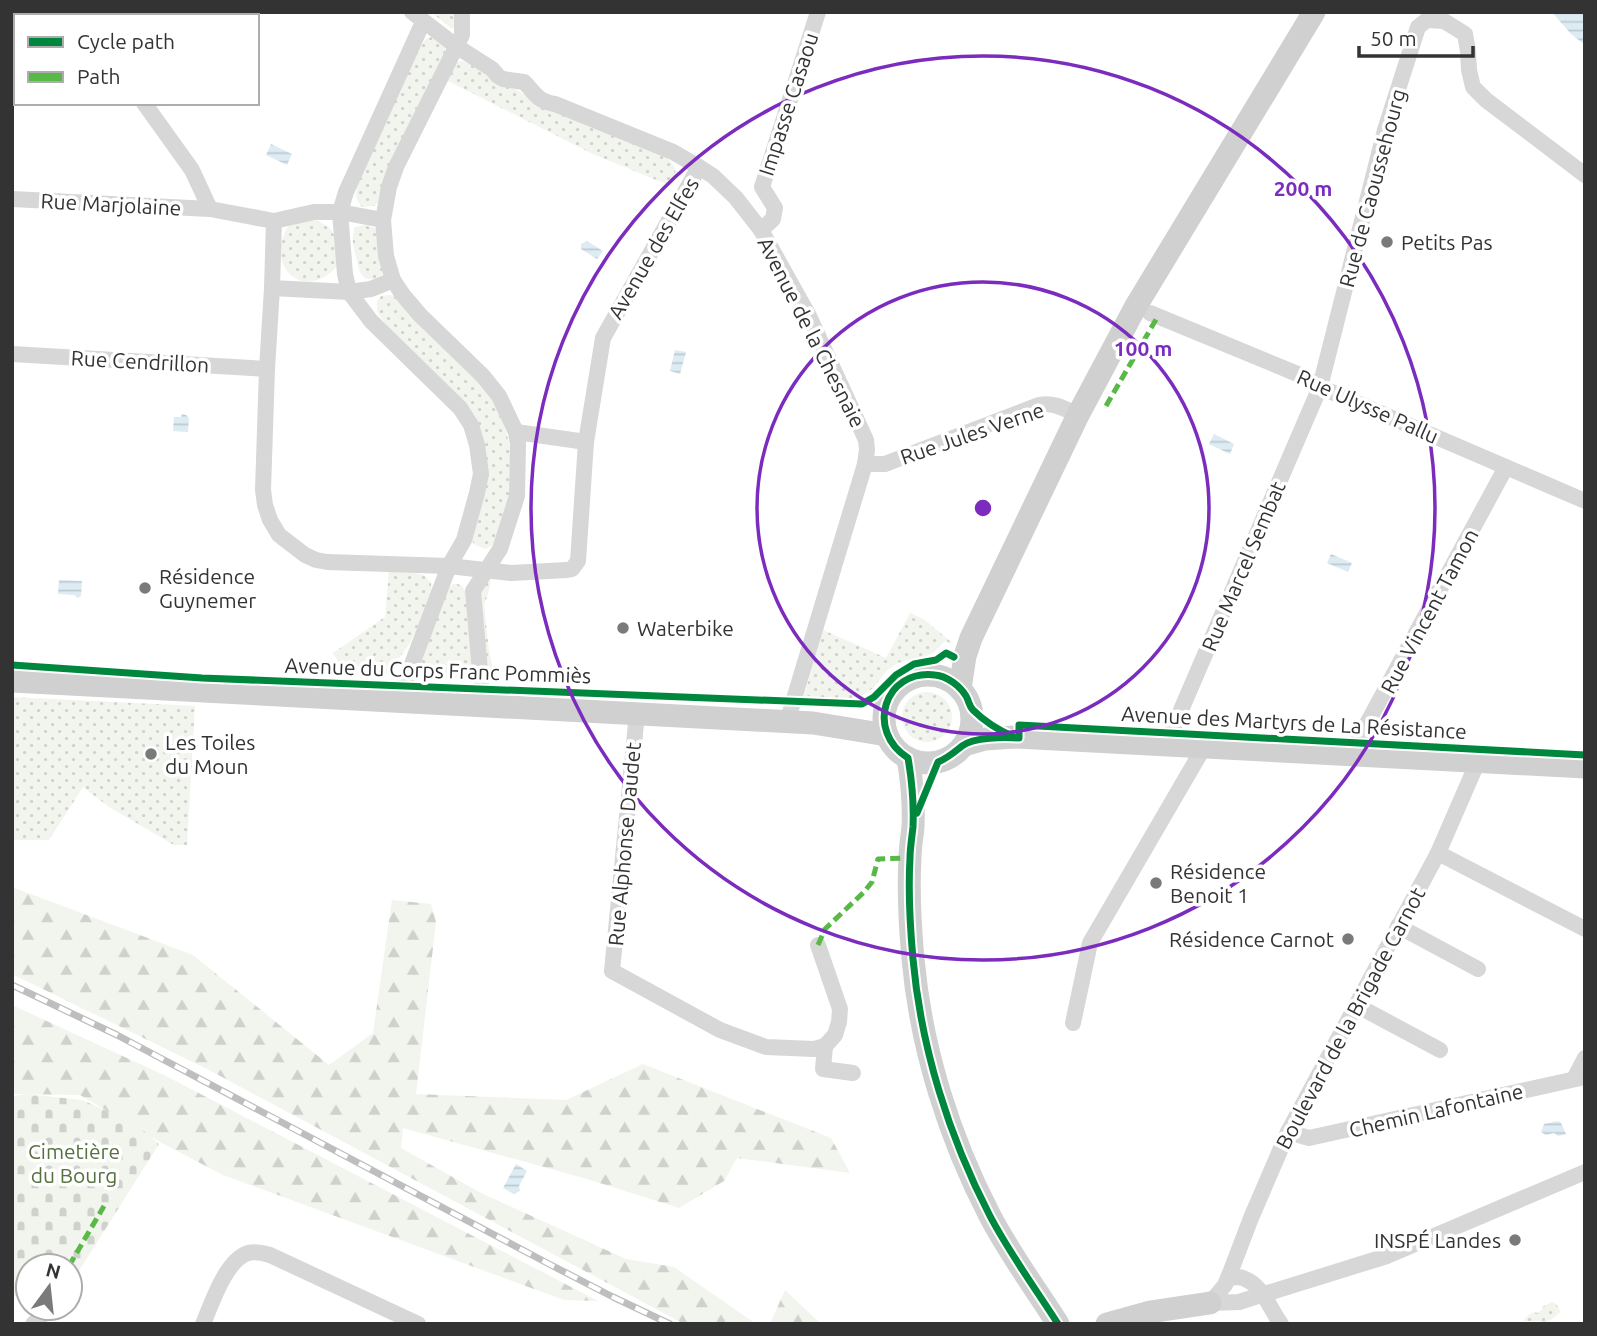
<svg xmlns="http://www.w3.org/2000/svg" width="1597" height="1336" viewBox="0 0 1597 1336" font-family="Ubuntu,sans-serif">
<defs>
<pattern id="grass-dots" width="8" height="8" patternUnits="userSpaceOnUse" patternTransform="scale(1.75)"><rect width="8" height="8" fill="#f1f5ed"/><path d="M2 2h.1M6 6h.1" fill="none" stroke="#cfd2cc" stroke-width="1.8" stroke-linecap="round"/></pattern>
<pattern id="forest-firs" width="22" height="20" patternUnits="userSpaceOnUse" patternTransform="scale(1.75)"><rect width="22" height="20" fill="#f1f5ed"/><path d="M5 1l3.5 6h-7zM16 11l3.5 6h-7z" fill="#cfd2cc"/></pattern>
<pattern id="cemetery-stones" width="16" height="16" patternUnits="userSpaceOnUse" patternTransform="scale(1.75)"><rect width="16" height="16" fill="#f1f5ed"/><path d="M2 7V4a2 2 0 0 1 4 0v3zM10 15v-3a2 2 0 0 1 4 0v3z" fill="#cfd2cc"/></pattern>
<pattern id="water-rules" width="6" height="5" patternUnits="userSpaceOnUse" patternTransform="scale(1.75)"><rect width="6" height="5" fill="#ddebf3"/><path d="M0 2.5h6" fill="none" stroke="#becad1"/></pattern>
</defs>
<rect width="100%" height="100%" fill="#fff"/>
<g fill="url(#grass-dots)">
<path d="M431,12H459L457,28H451Z"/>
<path d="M435,36L445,44V52L380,201L374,206L362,207C355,199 355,194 358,184L416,53L426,39Z"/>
<path d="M461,61L470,63L556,113L667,158C676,166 679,175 671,186L593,154L446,80L454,63Z"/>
<path d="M306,218C337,224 337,238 338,265C306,304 262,267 289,225Z"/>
<path d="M364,225L375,228C381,241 384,260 382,275C363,286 359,273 356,257C353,246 351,238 355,227Z"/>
<path d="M389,295H395L485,386C505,417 518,458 510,495C506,511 500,527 496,542L490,547L485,549L474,544L471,539L482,503L466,404L393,334L379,315L377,310V301L381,296Z"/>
<path d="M389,571L411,572L424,575L431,583L432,596L410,643L389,672L377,679L344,671L333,653L385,617Z"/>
<path d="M491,581L488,594L484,605L489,650L496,684C482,661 476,613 481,586Z"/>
<path d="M453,584H458L463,587L465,594C468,615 478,660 468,678L420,676V663L448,589Z"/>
<path d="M910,613L925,620L951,642L950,644L945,641C941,645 937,650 933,653C924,658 907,659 896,664C885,670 881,679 873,688C856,705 827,697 804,696L823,630L886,658Z"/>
<circle cx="927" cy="717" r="25"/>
<path d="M12,697L195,706L187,845H174L109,807L83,787L49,840H12Z"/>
<path d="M1552,1302L1556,1304L1561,1312C1553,1317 1553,1320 1543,1323L1540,1321H1524L1526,1317L1534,1312L1537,1313L1542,1310V1307Z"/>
</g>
<g fill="url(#forest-firs)">
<path d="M12,887L193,955L329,1065L373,1033L392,900L431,904L436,922L416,1094L566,1100L643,1064L831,1138L850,1173L737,1158L724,1181L679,1208L587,1179L403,1128L401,1148L481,1193L626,1259L674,1267L756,1324H684L209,1070L12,974Z"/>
<path d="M12,1005L166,1076L598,1301L564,1300L223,1175L160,1142L80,1095L12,1094Z"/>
<path d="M785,1290L821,1324H770Z"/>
</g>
<path fill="url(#cemetery-stones)" d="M28,1094L82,1100L135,1123L159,1144L70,1285V1266H28V1293L12,1297V1096Z"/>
<g fill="url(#water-rules)">
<path d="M1552,12H1585V45L1571,34Z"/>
<path d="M271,144L292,154L287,165L266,155Z"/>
<path d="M587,241L603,251L597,259L581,249V244Z"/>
<path d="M675,350L686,352L680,374L670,371Z"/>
<path d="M182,414L186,415L189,418L188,432L173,431L174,417H181Z"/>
<path d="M1214,434L1234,444L1230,454L1209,444Z"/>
<path d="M1331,554L1352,563L1348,572L1327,563Z"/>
<path d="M59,580L82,581L81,596L78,598L74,595L58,594Z"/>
<path d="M1558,1121L1561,1123L1566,1134L1558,1136L1554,1133L1546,1135L1541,1132L1544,1124Z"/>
<path d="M516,1164L527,1171L519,1186L520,1191L514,1194L503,1188Z"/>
</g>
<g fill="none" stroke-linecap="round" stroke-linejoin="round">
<g stroke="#d7d7d7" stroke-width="16">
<path d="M78,12L81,16"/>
<path d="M412,12L456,46L492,69L498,76L503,79L524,82C536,94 537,101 555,104L673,152L699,167L713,176L736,198L761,230L809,316L866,440L867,450L865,464L787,722"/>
<path d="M462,12V35L396,167L389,187L383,220L386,256L393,280L403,295L420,315L483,376L499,396L516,432L518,444L517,496L500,549L473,591L483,706"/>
<path d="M144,103L192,170L210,209"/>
<path d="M12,199L210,209L274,221L314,212H340L383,220"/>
<path d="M274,221L272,288L267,369L263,490L265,505L270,520L279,535L305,555L316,560L327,562L449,566L511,573L567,570L572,569L578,561L586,442L603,338L699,167"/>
<path d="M761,230L773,219L775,208L762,187L818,12"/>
<path d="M272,288L349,292L371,289L393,280"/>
<path d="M1150,313L1300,375L1320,387L1585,501"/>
<path d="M12,354L267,369"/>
<path d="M516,432L586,442"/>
<path d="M865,464H885L1039,405C1054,402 1065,409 1078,415"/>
<path d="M398,701L449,566L464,540L477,493L481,474L477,445L471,425L460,408L371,321L349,292L345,274L340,212L346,192L423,22"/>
<path d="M637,713L612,971L720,1030L766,1047L814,1049L825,1046L835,1035L839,1022L840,1009L818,945"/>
<path d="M1166,745L1320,387L1385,130L1418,27L1427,20L1444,21L1465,34L1468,51L1469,70L1473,87L1486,100L1585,175"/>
<path d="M1350,755L1506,467"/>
<path d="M1438,853L1585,929"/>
<path d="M1398,926L1478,969"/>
<path d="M1356,1005L1440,1050"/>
<path d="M1073,1023L1090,943L1204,747"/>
<path d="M825,1046L823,1069L853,1073"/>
<path d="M1574,1079L1585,1058"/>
<path d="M1288,1132L1309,1138L1585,1077"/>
<path d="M1228,1278C1234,1277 1240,1276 1245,1279C1263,1286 1270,1309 1281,1324"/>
<path d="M1210,1303L1225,1285L1230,1273L1251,1218L1288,1132L1438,853L1478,761"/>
<path d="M1210,1303L1239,1302L1387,1256L1585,1172"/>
<path d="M33,1324L40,1318"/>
<path d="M203,1324C212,1303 225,1261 248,1253C255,1251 263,1253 270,1255L418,1324"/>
</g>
<g stroke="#d0d0d0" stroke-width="23">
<circle cx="928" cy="719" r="44"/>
<path d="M12,681L813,723L887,735"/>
<path d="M960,689L965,656L971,638L1078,415L1136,306L1314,12"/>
<path d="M964,745L985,739L1014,737L1585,767"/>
<path d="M908,758C912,781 914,804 913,827C912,837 910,848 910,858C908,892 910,926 913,959C921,1048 949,1137 990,1216C1010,1254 1035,1288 1058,1324"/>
<path d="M1107,1324L1150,1312L1210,1303"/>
</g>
<defs>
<path id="rail" d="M12,985L117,1035L549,1264L613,1297L670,1324"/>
</defs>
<use href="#rail" stroke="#bebebe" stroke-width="7"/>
<use href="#rail" stroke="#fff" stroke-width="4.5" stroke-dasharray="13" stroke-linecap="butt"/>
<g stroke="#58b947" stroke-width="5" stroke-dasharray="10 5" stroke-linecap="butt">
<path d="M1106,406L1158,316"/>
<path d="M818,945L825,929L864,892L872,882L878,859L910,858"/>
<path d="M69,1266L104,1206"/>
<path d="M40,1318L46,1308"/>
</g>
<defs>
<g id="cycleway">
<path d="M12,665L202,678L862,704L874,697L896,675L914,664L936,660L946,653L954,657"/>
<path d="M1014,737C998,730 985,722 973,710C969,706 969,701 966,696C960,686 947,676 935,675C884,669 865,731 908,758C912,781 914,804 913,827C912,837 910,848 910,858C908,892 910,926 913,959C921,1048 949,1137 990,1216C1010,1254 1035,1288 1058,1324"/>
<path d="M917,813L938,762C948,758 953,753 962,746C974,737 1004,737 1019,738V725L1585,755"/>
</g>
</defs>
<use href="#cycleway" stroke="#fff" stroke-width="11"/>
<use href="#cycleway" stroke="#00873e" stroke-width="7"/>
</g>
<g fill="none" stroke="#7b2cbf" stroke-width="3.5">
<circle cx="983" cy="508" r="226"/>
<circle cx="983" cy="508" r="452"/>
</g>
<g fill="#7a7a7a" stroke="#fff" stroke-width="2.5">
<circle cx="1387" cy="242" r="7"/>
<circle cx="145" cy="588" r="7"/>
<circle cx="623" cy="628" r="7"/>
<circle cx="151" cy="754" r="7"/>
<circle cx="1156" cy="883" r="7"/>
<circle cx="1348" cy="939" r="7"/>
<circle cx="1515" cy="1240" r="7"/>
</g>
<g text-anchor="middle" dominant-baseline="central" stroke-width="7" stroke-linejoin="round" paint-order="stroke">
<g font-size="21" fill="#333" stroke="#fff">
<text transform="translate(788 104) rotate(-72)">Impasse Casaou</text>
<text transform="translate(1372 188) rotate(-75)">Rue de Caoussehourg</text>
<text transform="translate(111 204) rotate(3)">Rue Marjolaine</text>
<text transform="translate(653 248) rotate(-60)">Avenue des Elfes</text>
<text transform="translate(812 332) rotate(63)">Avenue de la Chesnaie</text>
<text transform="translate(140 361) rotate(3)">Rue Cendrillon</text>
<text transform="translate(1368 406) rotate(24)">Rue Ulysse Pallu</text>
<text transform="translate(972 433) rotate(-19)">Rue Jules Verne</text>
<text transform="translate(1243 566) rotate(-67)">Rue Marcel Sembat</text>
<text transform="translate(1429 611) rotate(-62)">Rue Vincent Tamon</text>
<text transform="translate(438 670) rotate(2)">Avenue du Corps Franc Pommiès</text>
<text transform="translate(1294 722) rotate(3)">Avenue des Martyrs de La Résistance</text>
<text transform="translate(624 844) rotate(-85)">Rue Alphonse Daudet</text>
<text transform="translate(1350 1018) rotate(-62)">Boulevard de la Brigade Carnot</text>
<text transform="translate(1436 1110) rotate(-13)">Chemin Lafontaine</text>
</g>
<g font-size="21" fill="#333" stroke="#fff" text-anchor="start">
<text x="1401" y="242">Petits Pas</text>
<text x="159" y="576">Résidence<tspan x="159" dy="24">Guynemer</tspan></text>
<text x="637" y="628">Waterbike</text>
<text x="165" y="742">Les Toiles<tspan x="165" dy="24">du Moun</tspan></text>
<text x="1170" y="871">Résidence<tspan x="1170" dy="24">Benoit 1</tspan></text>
<text x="1334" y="939" text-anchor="end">Résidence Carnot</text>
<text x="1501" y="1240" text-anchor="end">INSPÉ Landes</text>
</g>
<g font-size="21" fill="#56703f" stroke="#fff">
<text x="74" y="1151">Cimetière<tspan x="74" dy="24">du Bourg</tspan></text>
</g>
</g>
<circle cx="983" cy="508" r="10" fill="#7b2cbf" stroke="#fff" stroke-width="3.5"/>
<g font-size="21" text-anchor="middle" font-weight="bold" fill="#7b2cbf" stroke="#fff" stroke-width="7" stroke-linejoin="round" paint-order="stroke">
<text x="1303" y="196">200 m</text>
<text x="1143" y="356">100 m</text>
</g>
<rect width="1597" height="1336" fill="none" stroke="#333333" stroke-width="28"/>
<rect x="14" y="14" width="245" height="91" fill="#ffffff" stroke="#adadad" stroke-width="2"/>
<rect x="28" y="37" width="35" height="10" fill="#00873e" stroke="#adadad" stroke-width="2"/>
<text x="77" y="49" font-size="21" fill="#333333">Cycle path</text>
<rect x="28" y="72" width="35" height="10" fill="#58b947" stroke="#adadad" stroke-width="2"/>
<text x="77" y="84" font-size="21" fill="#333333">Path</text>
<g transform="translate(49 1287) rotate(15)"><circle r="33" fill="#ffffff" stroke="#adadad" stroke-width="2"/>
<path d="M0-5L12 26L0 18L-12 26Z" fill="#7a7a7a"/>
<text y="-10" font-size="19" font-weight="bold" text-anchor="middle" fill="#333333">N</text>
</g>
<path d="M1359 46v10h114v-10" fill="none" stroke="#333333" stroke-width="3.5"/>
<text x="1370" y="46" font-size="21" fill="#333333" stroke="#ffffff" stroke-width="5" paint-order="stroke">50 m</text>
</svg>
